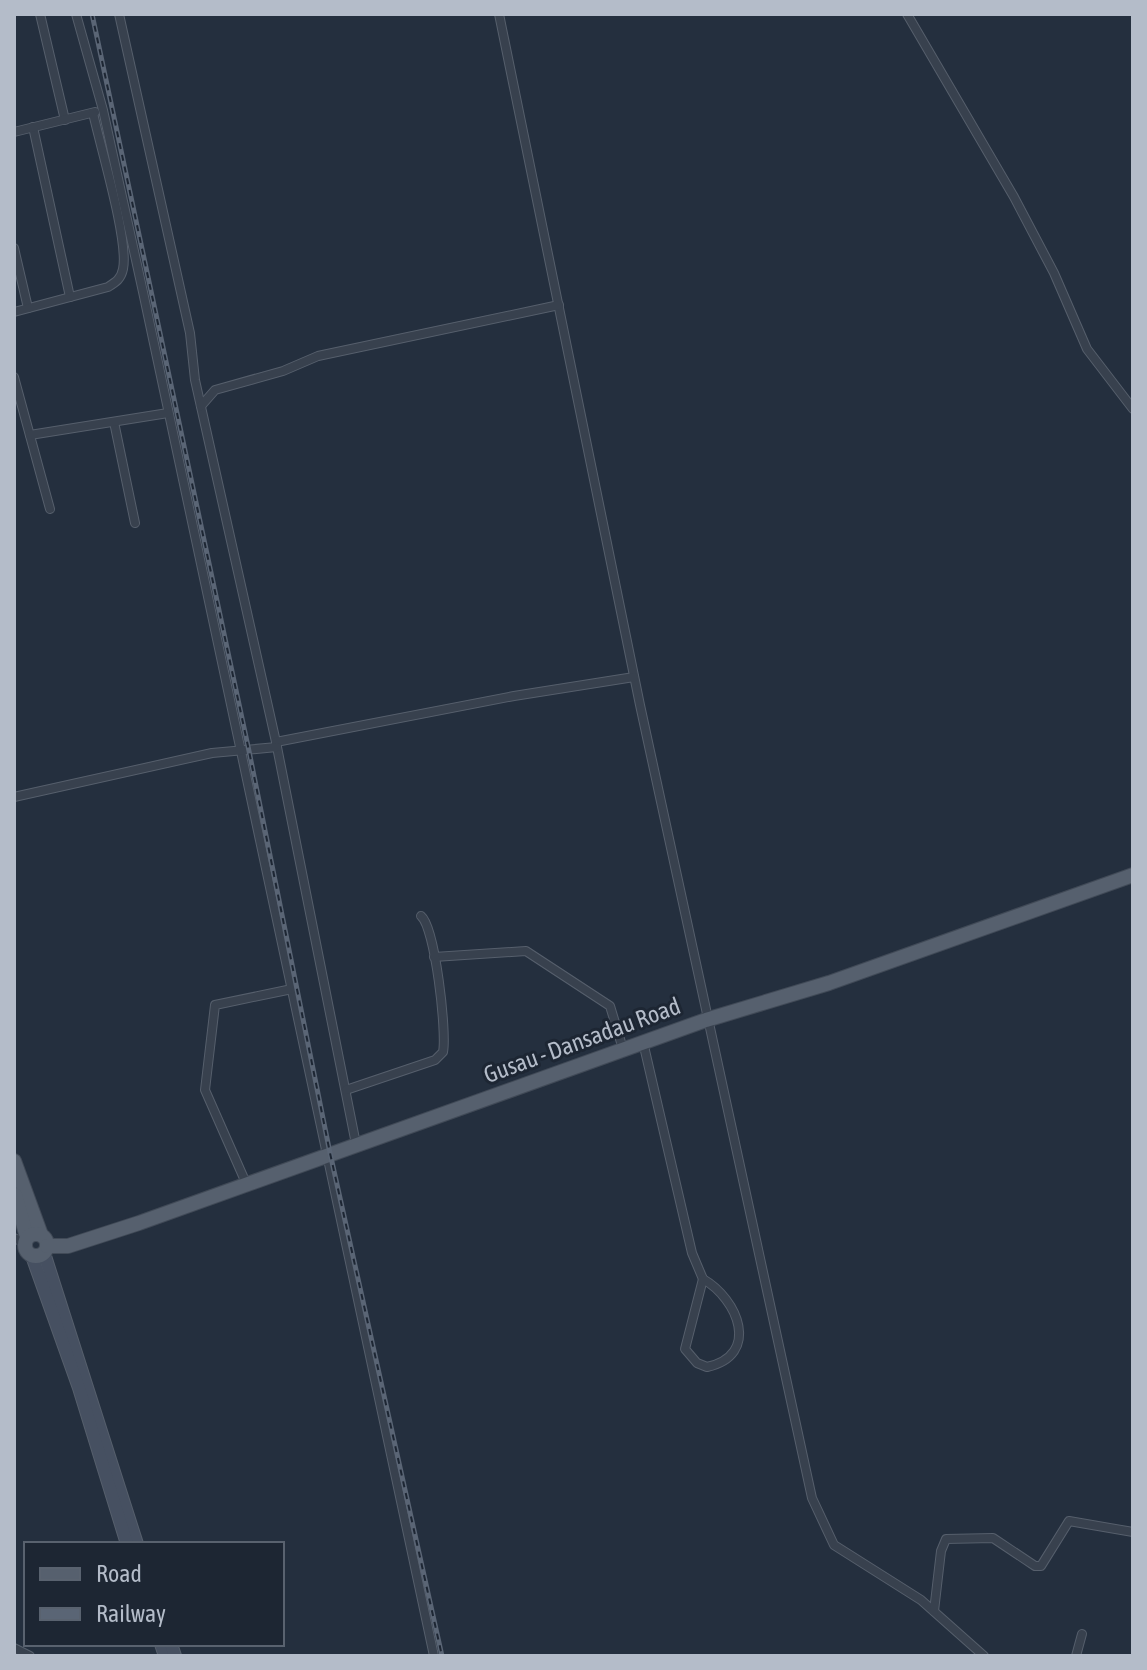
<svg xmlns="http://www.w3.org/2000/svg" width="1147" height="1670" viewBox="0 0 1147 1670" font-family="'Asap Condensed',sans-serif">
<rect width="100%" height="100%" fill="#242f3e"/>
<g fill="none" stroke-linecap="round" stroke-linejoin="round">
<defs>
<g id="minor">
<path d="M40,14L65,120"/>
<path d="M76,14L103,110L143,292L434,1656"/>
<path d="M119,14L190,333L195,380L276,742L356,1144"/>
<path d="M499,14L640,705L812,1498L834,1545L921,1600L984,1656"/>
<path d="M907,14L1014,197L1054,273L1087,349L1133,409"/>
<path d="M33,127L70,297"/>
<path d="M14,132L95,112"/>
<path d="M14,248L28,308"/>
<path d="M14,312L108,287C116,282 121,279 123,269C129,241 100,145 93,113"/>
<path d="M14,377L50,509"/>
<path d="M201,406L215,390L283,371L318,356L559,305"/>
<path d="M114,422L135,523"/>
<path d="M30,435L168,413"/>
<path d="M276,742L514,696L634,677"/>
<path d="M14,797L212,753L277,747"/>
<path d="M434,957L526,951L610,1006L623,1049"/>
<path d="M643,1042L692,1253L703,1279"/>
<path d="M346,1090L435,1060L443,1052C447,1032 435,927 421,916"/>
<path d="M246,1183L205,1090L215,1005L292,989"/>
<path d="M14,1238L25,1243"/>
<path d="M703,1279C738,1299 761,1355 707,1367L697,1363L685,1349Z"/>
<path d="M934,1611L941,1551L946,1539L993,1538L1035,1566H1041L1069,1521L1133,1532"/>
<path d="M14,1648L30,1656"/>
<path d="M1076,1656L1082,1634"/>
</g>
<g id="secondary">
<path d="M44,1253L137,1544"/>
<path d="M32,1256L79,1388L127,1544"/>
<path d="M161,1644L165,1656"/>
<path d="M171,1644L175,1656"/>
</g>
<g id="primary">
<path d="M14,1161L41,1235"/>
<path d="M15,1195L27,1237"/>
<circle cx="36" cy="1245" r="11"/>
<path d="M47,1246H68L139,1223L706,1020L829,983L1133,875"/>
</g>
</defs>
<use href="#minor" stroke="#565f6c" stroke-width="10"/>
<use href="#secondary" stroke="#565f6c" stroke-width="14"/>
<use href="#primary" stroke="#414a57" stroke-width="16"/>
<use href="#minor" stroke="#38414e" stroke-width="8"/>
<use href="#secondary" stroke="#465061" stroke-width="12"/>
<use href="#primary" stroke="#56606e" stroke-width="14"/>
<defs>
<path id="rail" d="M92,14L249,751L330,1153L442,1656"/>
</defs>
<use href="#rail" stroke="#5a6575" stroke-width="5"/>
<use href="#rail" stroke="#1d2633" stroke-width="2" stroke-dasharray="6" stroke-linecap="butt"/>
</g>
<g text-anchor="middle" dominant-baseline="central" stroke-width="6" stroke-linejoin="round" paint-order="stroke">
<g font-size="24" fill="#b4bcc9" stroke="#1d2633">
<text transform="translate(582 1040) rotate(-20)">Gusau - Dansadau Road</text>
</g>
</g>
<rect width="1147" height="1670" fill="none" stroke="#b4bcc9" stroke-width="32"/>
<rect x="24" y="1542" width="260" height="104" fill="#1d2633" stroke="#59626f" stroke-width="2"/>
<rect x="40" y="1568" width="40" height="12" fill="#56606e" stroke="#59626f" stroke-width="2"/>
<text x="96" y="1582" font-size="24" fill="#b4bcc9">Road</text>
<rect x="40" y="1608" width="40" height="12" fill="#5a6575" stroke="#59626f" stroke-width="2"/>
<text x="96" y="1622" font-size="24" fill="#b4bcc9">Railway</text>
</svg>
